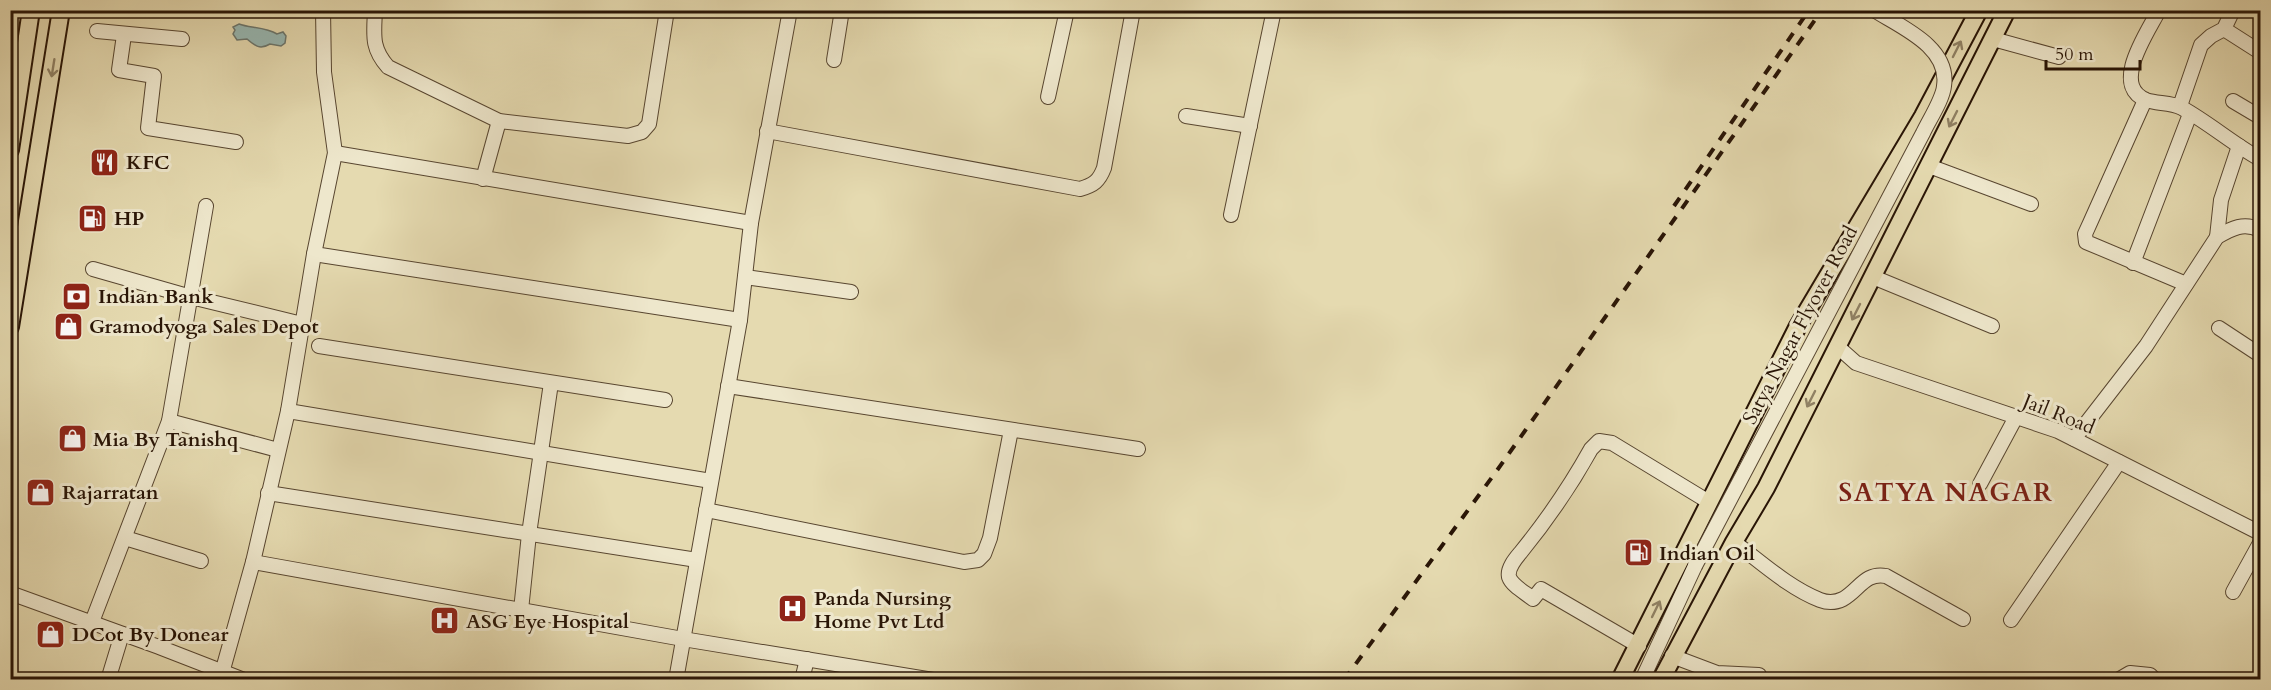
<svg xmlns="http://www.w3.org/2000/svg" width="2271" height="690" viewBox="0 0 2271 690" font-family="Cardo,serif">
<rect width="100%" height="100%" fill="#e5dab0"/>
<filter id="stains"><feTurbulence type="fractalNoise" baseFrequency=".00333" numOctaves="4"/><feColorMatrix values="0 0 0 0 .2 0 0 0 0 .09 0 0 0 0 .02 0 0 0 .5 -.17"/></filter>
<radialGradient id="worn" r=".72"><stop offset=".6" stop-color="#630" stop-opacity="0"/><stop offset="1" stop-color="#630" stop-opacity=".3"/></radialGradient>
<path fill="#98b9b4" stroke="#6c776e" stroke-width="1.5" d="M239,24C249,28 266,27 277,34L283,32L286,36L285,43L281,46L270,44C260,50 255,46 247,39L237,40L233,34L235,30L233,27Z"/>
<g fill="none" stroke-linecap="round" stroke-linejoin="round">
<defs>
<g id="minor">
<path d="M375,10C374,35 371,48 388,67L499,121L628,136L642,132L649,124L667,10"/>
<path d="M2159,10C2148,32 2110,85 2146,100C2157,104 2171,102 2182,108C2209,123 2233,144 2260,159"/>
<path d="M2224,29L2260,52"/>
<path d="M97,31L182,39"/>
<path d="M124,35L119,70L154,76L148,128L236,142"/>
<path d="M1993,39L2059,57"/>
<path d="M834,60L842,10"/>
<path d="M1048,97L1067,10"/>
<path d="M2145,100L2090,223L2085,234L2086,242L2186,284"/>
<path d="M2233,101L2260,117"/>
<path d="M2180,106L2201,45L2211,36L2224,29L2233,10"/>
<path d="M1186,116L1250,126"/>
<path d="M767,131L1080,189C1094,185 1099,181 1104,168L1133,10"/>
<path d="M335,153L751,223"/>
<path d="M1929,166L2031,204"/>
<path d="M483,179L499,121"/>
<path d="M1231,215L1274,10"/>
<path d="M2217,237L2221,200L2239,146"/>
<path d="M314,254L740,320"/>
<path d="M2133,263L2190,114"/>
<path d="M93,269L191,297L302,324"/>
<path d="M745,277L851,292"/>
<path d="M1873,277L1992,326"/>
<path d="M2219,328L2260,355"/>
<path d="M319,346L665,400"/>
<path d="M1838,347L1856,363L2058,431L2260,533"/>
<path d="M728,386L1138,449"/>
<path d="M288,411L711,481"/>
<path d="M169,421L278,450"/>
<path d="M2074,439L2146,346L2217,237C2232,228 2244,222 2260,230"/>
<path d="M1980,484L2016,417"/>
<path d="M268,493L697,560"/>
<path d="M706,510L964,562L978,560L984,554L990,538L1011,430"/>
<path d="M125,538L201,561"/>
<path d="M1734,542C1761,562 1789,588 1820,600C1828,603 1835,603 1843,599C1859,590 1865,572 1886,576L1963,619"/>
<path d="M253,562L683,639L933,680"/>
<path d="M2233,592L2260,543"/>
<path d="M10,593L159,647L244,680"/>
<path d="M521,610L529,534L551,383"/>
<path d="M2011,620L2119,462"/>
<path d="M92,622L169,421L206,206"/>
<path d="M1639,646L1541,589L1533,599C1526,593 1512,586 1509,577C1507,568 1516,558 1521,552C1547,520 1571,485 1591,449L1599,441L1612,443L1709,502"/>
<path d="M1672,656L1717,673L1759,675"/>
<path d="M10,678L18,680"/>
<path d="M108,680L122,634"/>
<path d="M220,680L253,562L288,411L314,254L335,153L324,72L323,10"/>
<path d="M676,680L740,320L751,223L790,10"/>
<path d="M802,680L807,659"/>
<path d="M1642,680L1695,566"/>
<path d="M2118,680L2130,673L2150,675L2155,680"/>
</g>
<g id="major">
<path d="M10,150L31,10"/>
<path d="M10,327L61,10"/>
<path d="M1620,680L1798,326L1923,116L1979,10"/>
<path d="M1661,680L1734,542L1766,488L2007,10"/>
</g>
</defs>
<use href="#minor" stroke="#584630" stroke-width="16"/>
<use href="#major" stroke="#291506" stroke-width="20"/>
<use href="#minor" stroke="#eee7cc" stroke-width="14"/>
<use href="#major" stroke="#e5dab0" stroke-width="16"/>
<g stroke="#291506" stroke-width="4" stroke-dasharray="10 10" stroke-linecap="butt">
<path d="M1674,206L1809,10"/>
<path d="M1344,680L1498,469L1822,10"/>
</g>
<defs>
<path id="minor-bridge" d="M1695,566L1923,133C1929,120 1943,99 1944,86C1950,47 1901,27 1874,10"/>
</defs>
<use href="#minor-bridge" stroke="#584630" stroke-width="16" stroke-linecap="butt"/>
<use href="#minor-bridge" stroke="#eee7cc" stroke-width="14"/>
</g>
<defs><path id="oneway-shaft" d="M-6 0H5M1.5-3L5.5 0L1.5 3" fill="none" stroke-width="1.6" stroke-linecap="round" stroke-linejoin="round" transform="scale(1.5)"/></defs>
<g stroke="#908164">
<use href="#oneway-shaft" transform="translate(1957 49) rotate(-63)"/>
<use href="#oneway-shaft" transform="translate(53 68) rotate(99)"/>
<use href="#oneway-shaft" transform="translate(1953 119) rotate(117)"/>
<use href="#oneway-shaft" transform="translate(1856 312) rotate(117)"/>
<use href="#oneway-shaft" transform="translate(1811 399) rotate(117)"/>
<use href="#oneway-shaft" transform="translate(1656 609) rotate(-64)"/>
</g>
<defs>
<symbol id="restaurant-square" viewBox="-11 -11 22 22"><rect x="-9" y="-9" width="18" height="18" rx="4" fill="#8f2418" stroke="#eee7cc"/><path d="M-5-6h1v4h1v-4h1v4h1v-4h1v5L-1.5 .5V6h-2V.5L-5-1ZM5-6V6H3V1.5H1.5Q1.5-4 5-6Z" fill="#fff"/></symbol>
<symbol id="fuel-square" viewBox="-11 -11 22 22"><rect x="-9" y="-9" width="18" height="18" rx="4" fill="#8f2418" stroke="#eee7cc"/><path d="M-5.5-6h7V0h2V4h1.3V-2.5L3-4.5l.8-.8L6-3V5H2.5V1h-1V6h-7ZM-4.2-4.7v3.2H.2V-4.7Z" fill="#fff"/></symbol>
<symbol id="bank-square" viewBox="-11 -11 22 22"><rect x="-9" y="-9" width="18" height="18" rx="4" fill="#8f2418" stroke="#eee7cc"/><path d="M-6-4H6V4H-6ZM0-2.3a2.3 2.3 0 1 0 0 4.6a2.3 2.3 0 1 0 0-4.6Z" fill="#fff"/></symbol>
<symbol id="shop-square" viewBox="-11 -11 22 22"><rect x="-9" y="-9" width="18" height="18" rx="4" fill="#8f2418" stroke="#eee7cc"/><path d="M-5-2.5h2.3a2.7 3.5 0 0 1 5.4 0H5L5.5 6h-11ZM-1.5-2.5h3a1.5 2.3 0 0 0-3 0Z" fill="#fff"/></symbol>
<symbol id="hospital-square" viewBox="-11 -11 22 22"><rect x="-9" y="-9" width="18" height="18" rx="4" fill="#8f2418" stroke="#eee7cc"/><path d="M-5-5h3v3.5h4V-5h3V5h-3V1.5h-4V5h-3Z" fill="#fff"/></symbol>
</defs>
<g fill-rule="evenodd">
<use href="#restaurant-square" x="88" y="146" width="33" height="33"/>
<use href="#fuel-square" x="76" y="202" width="33" height="33"/>
<use href="#bank-square" x="60" y="280" width="33" height="33"/>
<use href="#shop-square" x="52" y="310" width="33" height="33"/>
<use href="#shop-square" x="56" y="422" width="33" height="33"/>
<use href="#shop-square" x="24" y="476" width="33" height="33"/>
<use href="#fuel-square" x="1622" y="536" width="33" height="33"/>
<use href="#hospital-square" x="776" y="592" width="33" height="33"/>
<use href="#hospital-square" x="428" y="604" width="33" height="33"/>
<use href="#shop-square" x="34" y="618" width="33" height="33"/>
</g>
<g text-anchor="middle" dominant-baseline="central" stroke-width="6" stroke-linejoin="round" paint-order="stroke">
<g font-size="20" font-weight="bold" fill="#291506" stroke="#eee7cc" text-anchor="start">
<text x="126" y="162">KFC</text>
<text x="114" y="218">HP</text>
<text x="98" y="296">Indian Bank</text>
<text x="89" y="326">Gramodyoga Sales Depot</text>
<text x="93" y="439">Mia By Tanishq</text>
<text x="62" y="492">Rajarratan</text>
<text x="1659" y="553">Indian Oil</text>
<text x="814" y="598">Panda Nursing<tspan x="814" dy="23">Home Pvt Ltd</tspan></text>
<text x="466" y="621">ASG Eye Hospital</text>
<text x="72" y="634">DCot By Donear</text>
</g>
<g font-size="20" fill="#291506" stroke="#eee7cc">
<text transform="translate(1800 325) rotate(-62)">Satya Nagar Flyover Road</text>
<text transform="translate(2059 414) rotate(22)">Jail Road</text>
</g>
<g font-size="26" font-weight="bold" letter-spacing="1.5" fill="#7a1f14" stroke="#eee7cc">
<text x="1946" y="492">SATYA NAGAR</text>
</g>
</g>
<rect width="2271" height="690" fill="none" stroke="#e5dab0" stroke-width="36"/>
<rect x="12" y="12" width="2247" height="666" fill="none" stroke="#291506" stroke-width="3"/>
<rect x="18" y="18" width="2235" height="654" fill="none" stroke="#291506" stroke-width="1.5"/>
<path d="M2046 60v9h94v-9" fill="none" stroke="#291506" stroke-width="3"/>
<text x="2055" y="60" font-size="18" fill="#291506" stroke="#eee7cc" stroke-width="4.5" paint-order="stroke">50 m</text>
<rect width="100%" height="100%" filter="url(#stains)"/>
<rect width="100%" height="100%" fill="url(#worn)"/>
</svg>
